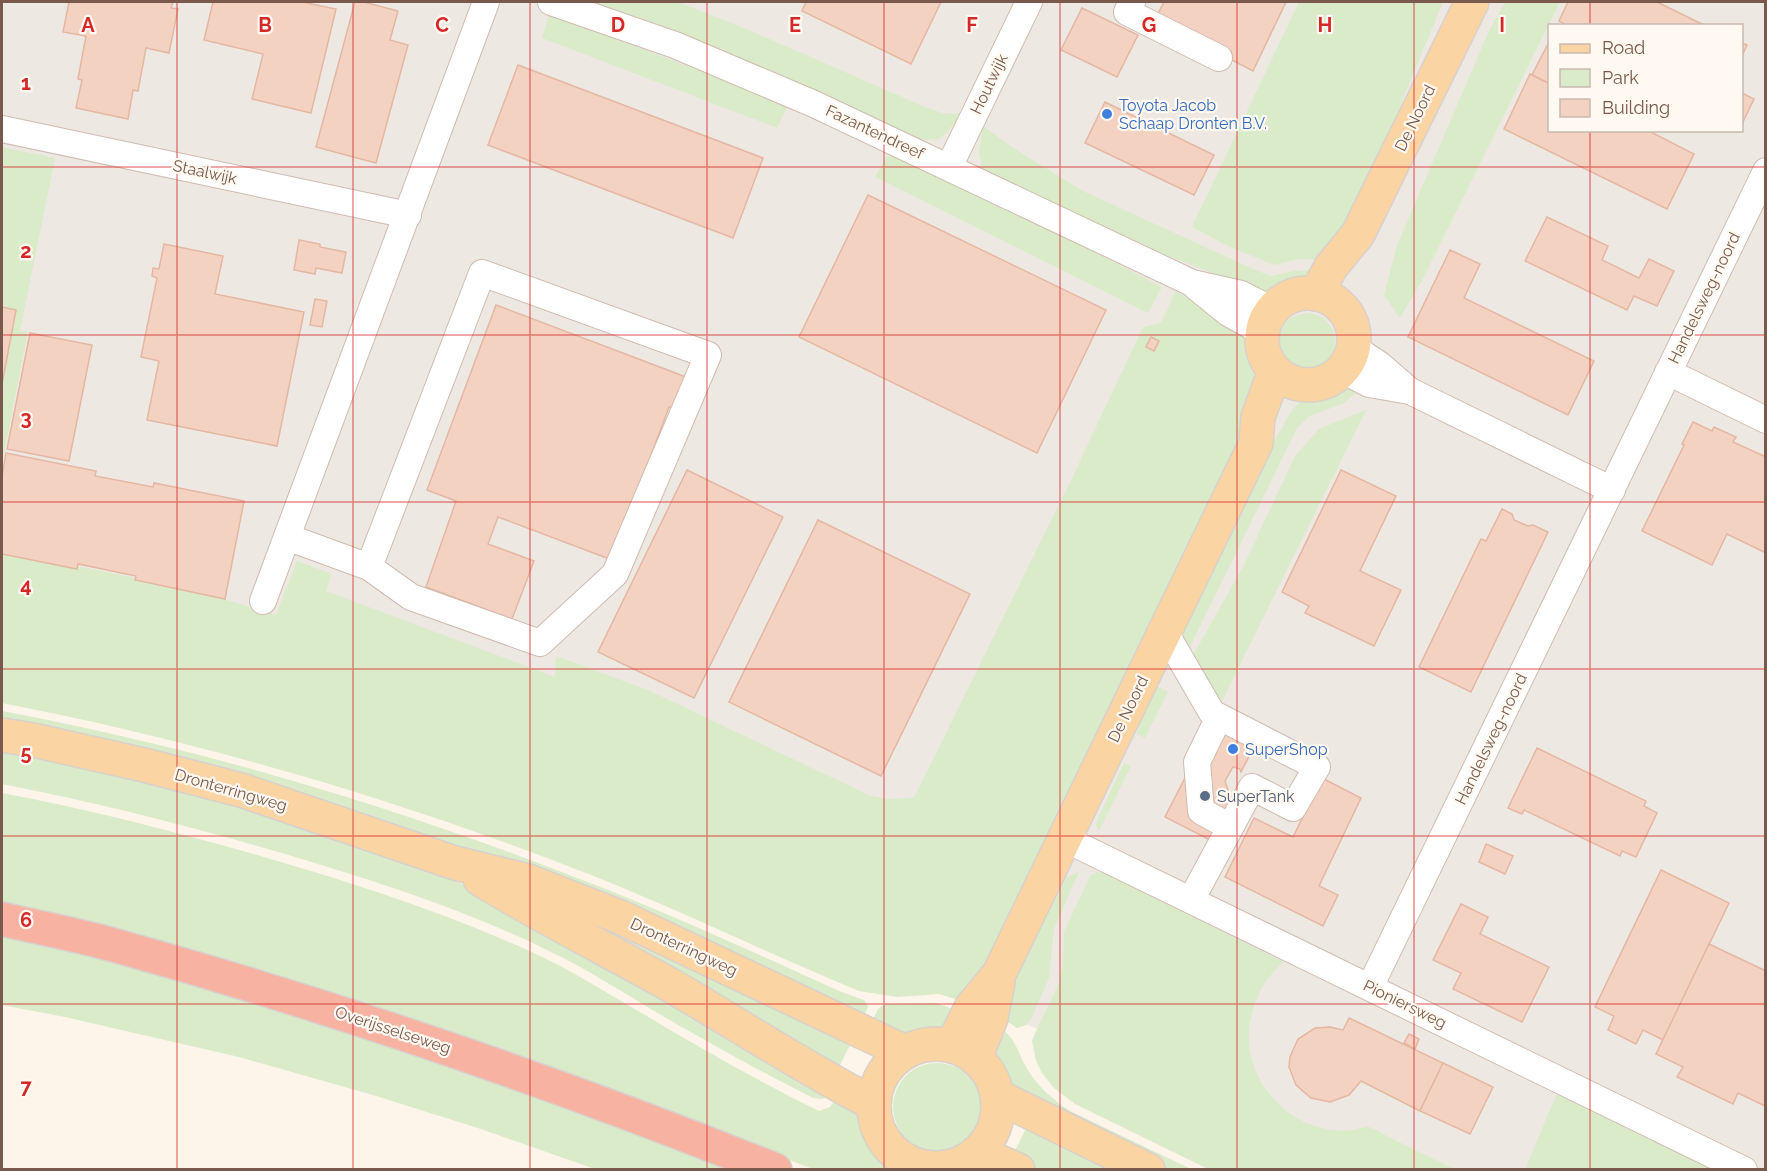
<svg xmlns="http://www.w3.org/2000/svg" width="1767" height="1171" viewBox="0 0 1767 1171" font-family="Raleway,sans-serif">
<rect width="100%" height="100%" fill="#fdf4ea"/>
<path fill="#eee8e3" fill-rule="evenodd" d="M2,2H1765V1169H1276L1081,1049L881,958L2,673ZM1550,26H1742V130H1550Z"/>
<g fill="#d9ebc8">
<path d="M584,2H678L744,28L925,107L942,113L962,114L946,133L939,139L919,140Z"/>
<path d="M1299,2H1443L1355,215L1326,260L1299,259L1274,265L1228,246L1192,227Z"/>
<path d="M1505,2H1560L1424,277L1400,318L1384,295L1397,245L1488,33Z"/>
<path d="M549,14L789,104L777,128L542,38Z"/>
<path d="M983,126L1018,151L1083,191L1253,269L1271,276L1294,271L1320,270L1316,278L1298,286L1264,293L1124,239L982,170L979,151Z"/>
<path d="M2,147L55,158L20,331H28L2,463Z"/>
<path d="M890,151L1011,209L1162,287L1148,313L875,177Z"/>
<path d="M1176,291L1246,335L1259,368L1248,421L1002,942L965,1002L939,994L897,997L859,991C769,954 682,911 591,875C400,800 203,742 2,703V554L75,569L77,566L135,578V581L224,599L276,615L297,561L332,574L326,591L555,677L556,656L648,690L871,796L887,799L914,798L1072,478L1143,327L1161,323Z"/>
<circle cx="1307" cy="341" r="28"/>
<path d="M1343,387H1350L1358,391L1344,403L1310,416L1297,428L1188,651L1180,635L1258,468L1293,409L1304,398Z"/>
<path d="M1366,410L1220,705L1192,657L1243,567L1295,456L1319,429Z"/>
<path d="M1155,685L1168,692L1145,738L1137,734L1147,696Z"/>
<path d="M2,711C200,748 397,807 585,881C671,914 755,953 839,991L864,1000L868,1007L861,1023L747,968L2,723Z"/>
<path d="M2,747L224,799L406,860L485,894L829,1088L825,1098L821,1099L813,1098C761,1072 711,1044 661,1015C624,993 587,969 547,950C474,914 396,888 318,864C214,832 109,805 2,784Z"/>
<path d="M1124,763L1131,766L1099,831L1096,825L1098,818Z"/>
<path d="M2,793C88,809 172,831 257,855C354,883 451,914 542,957C578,974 611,996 645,1015C702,1049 760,1082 819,1111L830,1107L834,1101L865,1113C874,1137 883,1157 906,1169H813L663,1112L2,904Z"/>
<path d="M1079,872L1054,929L1049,978L1030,1021L1026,1025L1017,1028L999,1016L1023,950L1055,887L1065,878Z"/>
<path d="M1097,872L1103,873L1284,962C1263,979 1252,1003 1249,1029C1245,1075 1279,1118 1322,1128C1333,1131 1344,1131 1354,1130C1359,1129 1364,1127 1368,1127C1374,1128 1383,1134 1389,1137C1411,1148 1433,1159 1455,1169H1208L1075,1104L1054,1088L1042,1073L1036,1061L1032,1040L1059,983L1063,964L1064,932L1090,876Z"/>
<path d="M521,886L855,1035L835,1075Z"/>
<path d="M2,932L167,974L479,1073L738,1169H595L481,1129L373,1095L239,1057L65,1017L2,1005Z"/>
<path d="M936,1003L959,1011C955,1017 951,1026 945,1031C924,1049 893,1033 870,1026L878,1009L885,1004Z"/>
<path d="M1003,1030C1016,1040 1018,1053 1026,1067C1036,1085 1052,1099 1070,1111L1191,1169H1163L1004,1085L990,1053Z"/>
<circle cx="937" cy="1107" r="44"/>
<path d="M1557,1093L1713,1169L1525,1170Z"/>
<path d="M1030,1120L1131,1169H1036L1011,1159Z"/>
</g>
<g fill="#f3d2c2" stroke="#e5b7a2" stroke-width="1.5">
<path d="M69,2H173L171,8L178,9L169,53L146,48L138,91L133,90L128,119L76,108L82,80L78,79L86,36L63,32Z"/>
<path d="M213,2H302L336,9L311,113L252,99L263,54L204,40Z"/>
<path d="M355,2H364L398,11L390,40L408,45L376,163L316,147Z"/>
<path d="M806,2H941L911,64L802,11Z"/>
<path d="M1164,2H1286L1253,71L1228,58L1231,51L1157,16Z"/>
<path d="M1568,2H1657L1706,26H1568L1559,21Z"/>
<path d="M1082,8L1138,35L1117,77L1061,50Z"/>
<path d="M1550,40V84L1532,75Z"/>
<path d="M1742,43L1747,45L1742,56Z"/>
<path d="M518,65L763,158L733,238L488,145Z"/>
<path d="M1530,74L1550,84V130H1647L1694,154L1667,209L1504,129Z"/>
<path d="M1742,93L1754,99L1742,124Z"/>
<path d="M1105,102L1214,155L1194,195L1085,143Z"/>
<path d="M868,195L1106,310L1037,453L799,337Z"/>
<path d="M1547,217L1608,246L1602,260L1639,278L1649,259L1674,271L1657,306L1634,296L1627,310L1525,261Z"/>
<path d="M299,240L320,244V247L346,252L342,273L316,268L315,274L294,270Z"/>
<path d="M164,244L223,256L215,294L304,312L277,446L147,420L159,361L141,357L157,278L152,276L153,268L159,269Z"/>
<path d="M1450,250L1480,264L1464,298L1594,361L1568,415L1408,337Z"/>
<path d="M315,299L327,301L322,327L310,325Z"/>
<path d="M496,305L686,377L674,409L669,407L612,560L498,517L488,544L534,561L512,619L426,587L456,501L427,490Z"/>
<path d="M2,307L16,310L2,384Z"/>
<path d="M30,333L92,345L69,461L7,449Z"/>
<path d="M1151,337L1159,341L1154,351L1146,347Z"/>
<path d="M1693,422L1712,431L1714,427L1736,437L1733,442L1766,457V553L1727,534L1712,565L1642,531L1684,445L1682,444Z"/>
<path d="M6,453L96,471L95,476L153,487L154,483L244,501L225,599L135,580L136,576L78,564L77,569L2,554V477Z"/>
<path d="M687,470L783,517L694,698L598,652Z"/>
<path d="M1341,470L1396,496L1360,571L1401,590L1374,646L1305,613L1309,606L1282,592Z"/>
<path d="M1502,509L1512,514L1514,520L1528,526L1533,525L1548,532L1471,692L1419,667L1481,539L1486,541Z"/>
<path d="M818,520L970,594L881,776L729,702Z"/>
<path d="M1226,730L1255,745L1241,772L1240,769L1233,767L1225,781L1231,799L1210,840L1165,817L1187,774Z"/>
<path d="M1537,748L1646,801L1644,806L1657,813L1636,857L1622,851L1620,856L1524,810L1522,814L1508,808Z"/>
<path d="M1322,778L1361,798L1319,886L1338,895L1323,926L1225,877L1254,818L1293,837Z"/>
<path d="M1486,844L1513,856L1505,874L1479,862Z"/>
<path d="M1661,870L1729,903L1663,1040L1643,1030L1636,1044L1608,1030L1614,1016L1595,1007Z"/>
<path d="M1461,904L1488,917L1480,934L1549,967L1522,1022L1453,989L1461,973L1433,960Z"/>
<path d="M1709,944L1766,971L1765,1106L1738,1093L1733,1104L1677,1077L1683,1067L1656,1054Z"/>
<path d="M1349,1018L1443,1063L1420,1111L1361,1081L1349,1095L1330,1102L1311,1098L1296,1085L1289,1067L1290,1057L1298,1039L1315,1028L1330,1027L1343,1030Z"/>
<path d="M1409,1034L1419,1039L1415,1049L1404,1043Z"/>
<path d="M1443,1063L1493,1087L1470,1134L1420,1111Z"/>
</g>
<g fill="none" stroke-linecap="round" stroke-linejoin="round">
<defs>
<g id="minor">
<path d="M551,2L675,45L814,104L1192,283L1241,294L1272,310"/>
<path d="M1132,2L1127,12L1219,58"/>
<path d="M2,129L408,215"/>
<path d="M949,167L1029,2"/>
<path d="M1196,287L1228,313L1262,332"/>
<path d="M1353,347L1380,365L1410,391L1612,490"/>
<path d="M1342,370L1369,384L1410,391"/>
<path d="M1668,372L1766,420"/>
<path d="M287,537L369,567L411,597L540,643L615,574L708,355L482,273L369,567"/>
<path d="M263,601L486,2"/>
<path d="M1165,632L1212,713L1317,767L1293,808L1252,787L1191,900"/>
<path d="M1219,717L1197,762L1201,811L1230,827"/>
<path d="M1065,839L1744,1170"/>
<path d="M1370,987L1766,171"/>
</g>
<g id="major">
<circle cx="1308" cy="339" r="46"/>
<path d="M1316,294L1331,267L1358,234L1472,2"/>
<path d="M2,735L33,740L144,765L241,790L455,863L528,881L620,917L905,1052"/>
<path d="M480,879C542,917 608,950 672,986C739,1025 804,1068 874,1104"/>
<circle cx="936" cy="1106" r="62"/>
<path d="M952,1046L971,1008L999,974L1256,443L1258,417L1275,371"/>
<path d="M975,1058L991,1018L998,982"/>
<path d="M997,1096L1148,1170"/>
<path d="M977,1152L1018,1170"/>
</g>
<path id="highway" d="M2,919C40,928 79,935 117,946C340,1008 559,1084 775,1170"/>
</defs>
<use href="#minor" stroke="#d0bbaf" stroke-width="28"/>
<use href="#major" stroke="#d9d1cd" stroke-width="36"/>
<use href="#highway" stroke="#d9d1cd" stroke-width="36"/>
<use href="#minor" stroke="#fff" stroke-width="26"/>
<use href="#major" stroke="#fbd4a3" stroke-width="33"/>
<use href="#highway" stroke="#f7b2a1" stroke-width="33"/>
</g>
<path fill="none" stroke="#d62828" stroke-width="1.5" stroke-opacity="0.55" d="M177,2V1170M353,2V1170M530,2V1170M707,2V1170M884,2V1170M1060,2V1170M1237,2V1170M1414,2V1170M1590,2V26M1590,130V1170M2,167H1766M2,335H1766M2,502H1766M2,669H1766M2,836H1766M2,1004H1766"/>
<g fill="#3f7fe0" stroke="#fff9f1" stroke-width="2">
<circle cx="1107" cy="114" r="6"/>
<circle cx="1233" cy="749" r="6"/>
</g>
<circle fill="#5c6f8a" stroke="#fff9f1" stroke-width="2" cx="1205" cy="796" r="6"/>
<g text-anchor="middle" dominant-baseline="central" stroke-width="4.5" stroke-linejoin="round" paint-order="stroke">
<g font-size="16" fill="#79594c" stroke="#fff9f1">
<text transform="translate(989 84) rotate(-64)">Houtwijk</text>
<text transform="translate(1415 118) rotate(-64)">De Noord</text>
<text transform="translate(875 132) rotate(25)">Fazantendreef</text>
<text transform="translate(205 172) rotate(12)">Staalwijk</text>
<text transform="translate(1704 298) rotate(-64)">Handelsweg-noord</text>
<text transform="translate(1128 709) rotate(-64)">De Noord</text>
<text transform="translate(1491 739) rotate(-64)">Handelsweg-noord</text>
<text transform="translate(231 790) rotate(16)">Dronterringweg</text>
<text transform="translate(684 947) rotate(25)">Dronterringweg</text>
<text transform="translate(1405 1004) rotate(26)">Pioniersweg</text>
<text transform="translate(393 1030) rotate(18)">Overijsselseweg</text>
</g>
<g font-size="16" fill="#366cbe" stroke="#fff9f1" text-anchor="start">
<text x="1119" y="105">Toyota Jacob<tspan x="1119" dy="18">Schaap Dronten B.V.</tspan></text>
<text x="1245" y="749">SuperShop</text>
</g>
<g font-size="16" fill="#4e5e75" stroke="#fff9f1" text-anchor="start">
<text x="1217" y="796">SuperTank</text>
</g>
</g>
<g font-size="20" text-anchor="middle" font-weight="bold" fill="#d62828" stroke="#fff9f1" stroke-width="4.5" stroke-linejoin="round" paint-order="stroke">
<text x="88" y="32">A</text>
<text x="265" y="32">B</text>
<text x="442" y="32">C</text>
<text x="618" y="32">D</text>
<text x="795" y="32">E</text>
<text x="972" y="32">F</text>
<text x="1149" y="32">G</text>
<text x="1325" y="32">H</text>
<text x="1502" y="32">I</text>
<text x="26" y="90">1</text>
<text x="26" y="258">2</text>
<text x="26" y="425">3</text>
<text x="26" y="592">4</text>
<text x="26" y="760">5</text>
<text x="26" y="927">6</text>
<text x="26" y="1094">7</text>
</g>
<rect width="1767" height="1171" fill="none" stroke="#79594c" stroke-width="6"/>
<rect x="1548" y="24" width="195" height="108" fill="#fff9f1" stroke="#c9b9af" stroke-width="1.5"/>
<rect x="1560" y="44" width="30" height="9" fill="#fbd4a3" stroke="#c9b9af" stroke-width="1.5"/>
<text x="1602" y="54" font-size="18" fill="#79594c">Road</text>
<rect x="1560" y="69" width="30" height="18" fill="#d9ebc8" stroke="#c9b9af" stroke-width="1.5"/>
<text x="1602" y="84" font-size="18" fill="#79594c">Park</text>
<rect x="1560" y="99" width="30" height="18" fill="#f3d2c2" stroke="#c9b9af" stroke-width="1.5"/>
<text x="1602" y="114" font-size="18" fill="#79594c">Building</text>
</svg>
